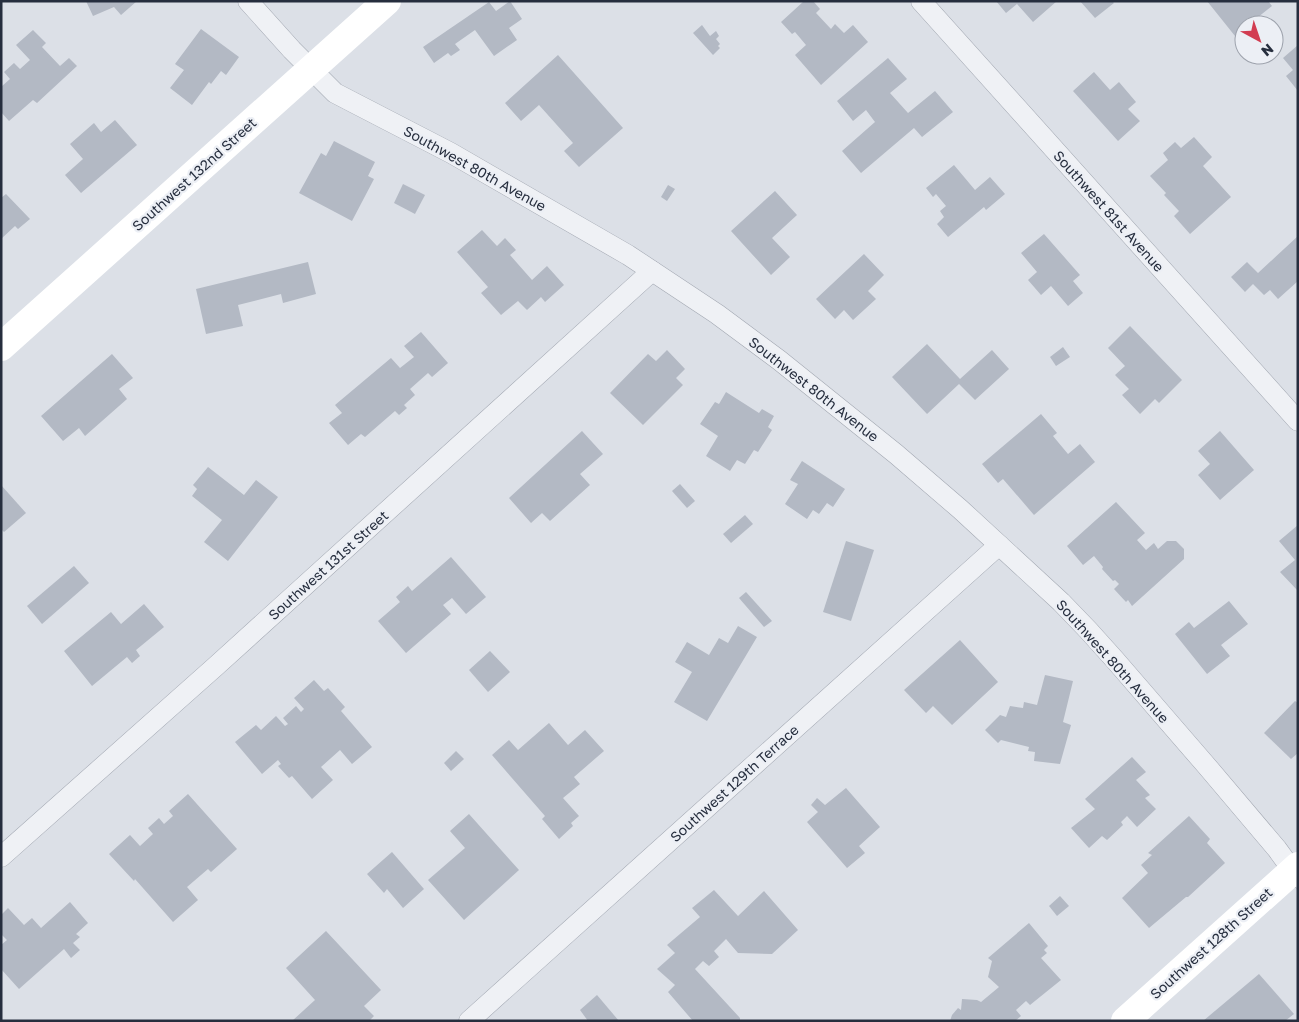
<svg xmlns="http://www.w3.org/2000/svg" width="1299" height="1022" viewBox="0 0 1299 1022" font-family="'Golos Text',sans-serif">
<rect width="100%" height="100%" fill="#dce0e7"/>
<g fill="#b3b9c4">
<path d="M86,1H137L121,15L114,7L93,16Z"/>
<path d="M510,1L522,19L509,28L517,40L494,56L475,30L455,44L460,50L451,56L448,53L434,63L423,47L489,2L496,11Z"/>
<path d="M804,1H813L820,9L816,13L831,29L835,24L844,33L853,25L868,42L821,85L795,55L806,45L795,32L792,34L781,22Z"/>
<path d="M996,1H1057L1033,22L1017,4L1006,13Z"/>
<path d="M1080,1H1112L1114,3L1095,18Z"/>
<path d="M1207,1H1268L1272,6L1248,25H1244V29L1235,36Z"/>
<path d="M702,25L710,36L716,31L719,36L716,39L720,44L718,46L720,48L713,55L693,33Z"/>
<path d="M201,29L239,57L226,75L221,71L211,84L209,82L192,105L170,88L184,70L175,64Z"/>
<path d="M33,30L46,43L42,47L60,66L69,58L77,66L37,103L33,100L9,121L1,112V87L10,79L4,72L14,63L20,69L30,60L16,45Z"/>
<path d="M1298,45V91L1286,76L1293,70L1283,58Z"/>
<path d="M558,55L623,128L579,167L564,151L573,143L539,105L521,121L505,103Z"/>
<path d="M888,58L907,79L890,93L908,113L935,91L953,112L922,137L914,128L861,173L842,151L875,122L866,110L853,121L837,101Z"/>
<path d="M1094,72L1110,90L1119,82L1136,102L1128,109L1140,121L1118,141L1073,91Z"/>
<path d="M115,120L137,145L81,193L65,175L83,159L70,144L94,123L101,132Z"/>
<path d="M1194,137L1212,157L1203,166L1231,197L1190,234L1174,216L1179,211L1164,195L1166,193L1150,176L1168,160L1163,153L1175,142L1181,148Z"/>
<path d="M334,141L375,162L368,176L374,179L352,221L299,193L321,153L326,156Z"/>
<path d="M954,165L975,190L990,177L1005,194L986,210L984,207L948,237L937,224L944,217L940,211L946,206L936,194L933,197L926,188Z"/>
<path d="M403,184L425,195L415,214L394,203Z"/>
<path d="M668,185L675,189L667,201L661,197Z"/>
<path d="M775,191L797,215L772,238L790,257L771,275L731,231Z"/>
<path d="M6,194L30,219L18,229L15,226L1,239V198Z"/>
<path d="M482,230L497,246L505,238L516,250L510,255L532,280L547,266L564,285L545,302L541,297L527,310L518,301L501,315L481,293L488,287L457,252Z"/>
<path d="M1044,234L1080,275L1073,281L1083,293L1068,306L1051,286L1041,295L1028,280L1037,272L1021,253Z"/>
<path d="M1298,236V281L1278,299L1270,290L1264,295L1253,284L1245,292L1231,277L1247,262L1258,273Z"/>
<path d="M864,254L884,275L868,291L876,299L853,320L844,310L835,319L816,299Z"/>
<path d="M308,262L316,294L283,303L281,294L238,305L243,326L206,334L196,289Z"/>
<path d="M1130,326L1182,380L1159,403L1155,399L1140,414L1122,395L1129,389L1115,375L1125,366L1108,348Z"/>
<path d="M421,332L448,363L432,377L428,373L410,389L415,395L404,405L407,408L399,415L395,411L365,437L361,434L348,445L329,423L342,413L335,405L391,358L400,368L414,357L404,346Z"/>
<path d="M927,344L960,379L992,350L1009,369L975,400L959,384L927,414L892,377Z"/>
<path d="M1063,347L1070,357L1056,366L1050,357Z"/>
<path d="M667,350L685,369L676,378L683,385L643,425L610,393L648,354L656,361Z"/>
<path d="M112,354L133,378L119,389L127,399L85,436L79,428L63,441L41,416Z"/>
<path d="M726,392L759,413L762,409L774,416L768,427L772,430L758,452L754,450L745,464L737,460L730,471L706,456L718,436L700,424L715,402L719,404Z"/>
<path d="M1041,414L1057,433L1053,436L1068,454L1080,444L1095,462L1034,515L1003,479L998,483L982,464Z"/>
<path d="M582,431L603,454L580,474L590,485L550,521L542,513L531,523L509,498Z"/>
<path d="M1220,431L1254,470L1220,500L1198,475L1210,464L1198,451Z"/>
<path d="M802,461L845,489L833,507L827,503L819,514L813,510L807,519L785,504L798,484L790,480Z"/>
<path d="M208,467L244,495L256,480L278,497L228,561L204,542L222,520L192,496L197,489L193,485Z"/>
<path d="M680,484L695,501L687,508L672,491Z"/>
<path d="M1,485L26,513L4,532L1,529Z"/>
<path d="M1116,502L1145,533L1137,540L1146,550L1154,543L1158,549L1167,541H1176L1184,549V559L1132,606L1128,600L1126,602L1114,589L1119,584L1115,580L1113,581L1102,569L1103,567L1094,556L1083,565L1067,546Z"/>
<path d="M745,515L753,524L731,543L723,534Z"/>
<path d="M1298,525V591L1280,572L1295,560L1279,541Z"/>
<path d="M846,541L874,550L851,621L823,612Z"/>
<path d="M451,557L486,597L466,614L452,598L443,605L451,614L406,653L378,621L400,602L396,597L408,586L412,591Z"/>
<path d="M74,566L89,583L42,624L27,606Z"/>
<path d="M746,592L772,621L764,627L739,598Z"/>
<path d="M1229,601L1248,624L1221,645L1230,656L1207,674L1175,634L1189,622L1194,628Z"/>
<path d="M144,604L164,627L136,650L140,656L132,663L127,657L92,686L64,651L111,612L121,624Z"/>
<path d="M738,626L757,637L707,721L674,702L692,672L675,662L687,642L709,655L719,638L728,643Z"/>
<path d="M960,640L998,682L952,725L933,706L926,713L904,690Z"/>
<path d="M490,651L510,672L488,692L469,670Z"/>
<path d="M1045,675L1073,681L1063,722L1071,725L1060,764L1034,761L1035,752L1028,751L1029,747L1001,740L998,743L985,730L1000,715L1006,717L1010,706L1023,708L1024,702L1037,705Z"/>
<path d="M314,680L324,691L328,688L345,707L341,711L372,747L352,764L340,750L321,767L333,780L312,799L292,776L289,778L278,766L281,764L278,760L262,774L235,742L256,725L261,730L276,716L285,726L288,724L283,718L296,706L301,712L304,709L294,698Z"/>
<path d="M1295,701L1298,703V753L1291,759L1264,733Z"/>
<path d="M549,723L568,745L585,730L604,751L574,777L580,784L563,798L579,816L571,823L573,826L559,839L542,819L545,816L492,755L509,740L518,750Z"/>
<path d="M456,751L464,759L451,771L444,763Z"/>
<path d="M1132,757L1146,772L1136,780L1150,795L1145,798L1156,809L1137,827L1127,816L1121,822L1123,825L1107,840L1102,836L1089,848L1071,828L1095,809L1085,799Z"/>
<path d="M846,788L880,827L859,846L865,853L847,868L807,822L818,812L811,805L817,798L825,805Z"/>
<path d="M188,794L237,849L211,872L208,869L187,887L198,900L173,922L135,879L134,881L109,854L130,835L140,846L153,834L148,828L159,818L164,824L173,816L169,811Z"/>
<path d="M469,814L519,870L464,920L428,880L465,848L450,831Z"/>
<path d="M1189,816L1210,839L1207,843L1225,863L1188,897H1186L1149,928L1122,898L1148,873L1141,865L1152,855L1148,853Z"/>
<path d="M392,852L424,889L403,908L387,889L384,893L367,874Z"/>
<path d="M714,890L738,916L764,891L798,930L772,954L738,953L726,939L714,951L719,957L709,966L703,961L695,969L740,1018V1021H693L668,992L675,985L657,969L675,953L667,945L700,917L692,908Z"/>
<path d="M1060,896L1069,906L1057,916L1049,906Z"/>
<path d="M70,902L88,923L76,934L80,937L73,943L80,950L71,958L64,949L19,989L1,969V945L7,940L1,934V915L8,908L24,925L32,918L41,928Z"/>
<path d="M1029,923L1048,946L1044,950L1047,953L1041,958L1061,980L1030,1005L1026,1001L1016,1010L1021,1016L1015,1021H950L952,1015L958,1008L961,1010L962,999L977,1000L981,1002L999,987L988,977L992,961L988,958Z"/>
<path d="M326,931L381,990L364,1006L374,1016L369,1021H292L315,1000L286,968Z"/>
<path d="M1259,974L1294,1014L1285,1021H1203Z"/>
<path d="M597,995L619,1021H588L580,1010Z"/>
</g>
<g fill="none" stroke-linecap="round" stroke-linejoin="round">
<defs>
<g id="street">
<path d="M248,1L292,50L335,93L451,153L628,255L717,314L779,360L896,454L960,509L1061,602L1088,630L1115,660L1205,764L1277,849L1298,878"/>
<path d="M921,1L1298,421"/>
<path d="M1,857L216,666L652,271"/>
<path d="M469,1021L999,545"/>
</g>
</defs>
<use href="#street" stroke="#a2a7b1" stroke-width="21"/>
<use href="#street" stroke="#eff1f5" stroke-width="20"/>
<g stroke="#fff" stroke-width="28">
<path d="M1,347L387,1"/>
<path d="M1125,1021L1298,866"/>
</g>
</g>
<g text-anchor="middle" dominant-baseline="central" stroke-width="4.5" stroke-linejoin="round" paint-order="stroke">
<g font-size="14" fill="#262e3e" stroke="#eceff5">
<text transform="translate(475 168) rotate(29)">Southwest 80th Avenue</text>
<text transform="translate(194 174) rotate(-42)">Southwest 132nd Street</text>
<text transform="translate(1109 211) rotate(48)">Southwest 81st Avenue</text>
<text transform="translate(814 389) rotate(38)">Southwest 80th Avenue</text>
<text transform="translate(328 565) rotate(-42)">Southwest 131st Street</text>
<text transform="translate(1113 661) rotate(48)">Southwest 80th Avenue</text>
<text transform="translate(734 783) rotate(-42)">Southwest 129th Terrace</text>
<text transform="translate(1211 943) rotate(-42)">Southwest 128th Street</text>
</g>
</g>
<rect width="1299" height="1022" fill="none" stroke="#262e3e" stroke-width="5"/>
<g transform="translate(1259 40) rotate(140)"><circle r="24" fill="#eceff5" stroke="#9da2ac"/>
<path d="M0-4L9 19L0 12L-9 19Z" fill="#d23c51"/>
<text y="-8" font-size="14" font-weight="bold" text-anchor="middle" fill="#262e3e">N</text>
</g>
</svg>
